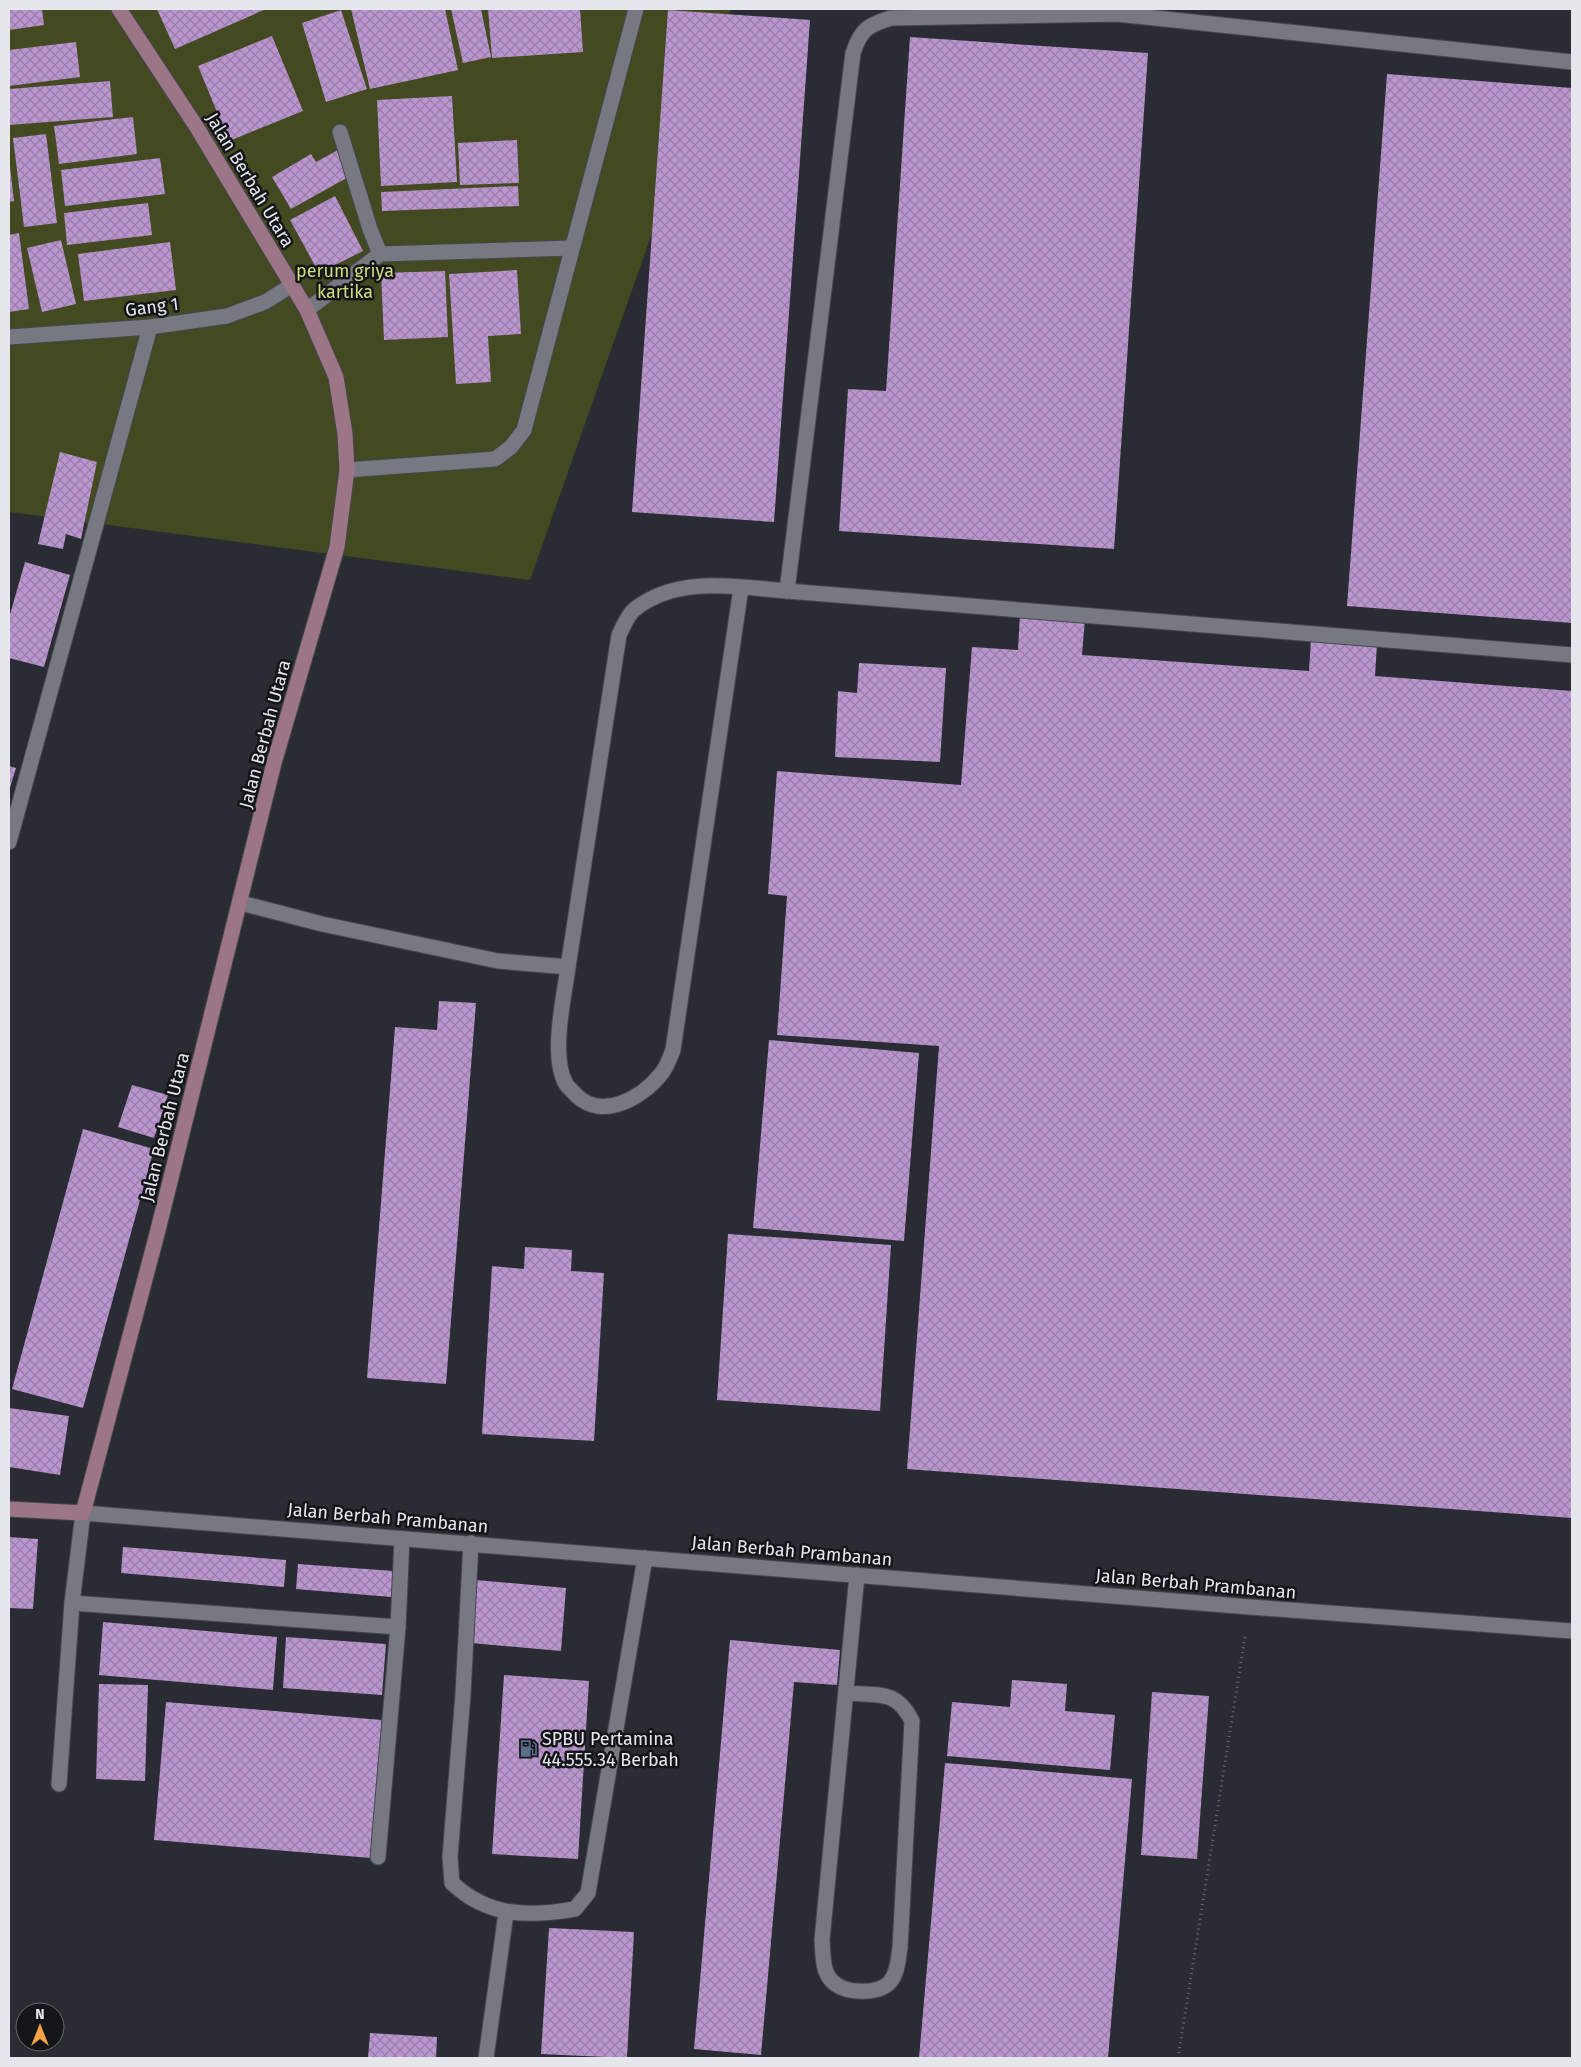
<svg xmlns="http://www.w3.org/2000/svg" width="1581" height="2067" viewBox="0 0 1581 2067" font-family="'Fira Sans',sans-serif">
<defs>
<pattern id="building-cross-hatch" width="8" height="8" patternUnits="userSpaceOnUse" patternTransform="scale(1.25)"><rect width="8" height="8" fill="#bb95cf"/><path d="M0 0l8 8M0 8l8-8" fill="none" stroke="#987da6"/></pattern>
</defs>
<rect width="100%" height="100%" fill="#2a2c34"/>
<path fill="#434920" d="M9,9H731L530,580L9,512Z"/>
<g fill="url(#building-cross-hatch)">
<path d="M9,9H42L44,25L9,30Z"/>
<path d="M157,9H266L175,49Z"/>
<path d="M351,9H445L458,70L370,89Z"/>
<path d="M451,9H481L491,57L463,63Z"/>
<path d="M488,9H580L583,52L492,58Z"/>
<path d="M341,10L367,89L326,102L302,23Z"/>
<path d="M668,10L810,20L774,522L632,512Z"/>
<path d="M272,36L303,111L229,141L198,66Z"/>
<path d="M910,37L1148,53L1114,549L839,531L848,389L886,391Z"/>
<path d="M76,42L80,77L9,86V50Z"/>
<path d="M1387,74L1572,88V623L1347,606Z"/>
<path d="M110,81L113,117L9,125V89Z"/>
<path d="M452,96L457,182L381,186L377,100Z"/>
<path d="M133,117L137,154L59,164L54,126Z"/>
<path d="M46,134L57,223L24,227L13,138Z"/>
<path d="M517,140L519,183L460,185L458,143Z"/>
<path d="M338,150L352,175L291,209L272,177L311,154L316,162Z"/>
<path d="M9,158L14,201L9,202Z"/>
<path d="M160,158L165,194L65,206L61,170Z"/>
<path d="M518,186L519,206L382,211L381,192Z"/>
<path d="M335,196L363,251L319,273L290,220Z"/>
<path d="M148,203L152,235L67,245L64,213Z"/>
<path d="M19,233L29,309L9,312V235Z"/>
<path d="M61,240L76,304L42,312L27,248Z"/>
<path d="M170,242L176,290L84,301L78,254Z"/>
<path d="M517,270L521,334L488,336L491,382L456,384L449,274Z"/>
<path d="M445,271L448,337L384,340L381,273Z"/>
<path d="M60,452L97,462L81,539L66,534L63,549L38,544Z"/>
<path d="M25,562L70,575L44,667L9,658V618Z"/>
<path d="M1020,614L1085,619L1082,655L1309,671L1311,639L1377,644L1375,676L1572,691V1518L907,1469L939,1046L777,1035L787,896L768,894L777,771L961,785L972,647L1018,650Z"/>
<path d="M859,663L946,668L940,762L835,757L838,691L857,693Z"/>
<path d="M9,766L16,768L9,791Z"/>
<path d="M439,1001L476,1003L446,1384L367,1378L395,1027L437,1030Z"/>
<path d="M769,1040L919,1053L904,1241L753,1228Z"/>
<path d="M132,1085L168,1095L154,1138L118,1127Z"/>
<path d="M83,1129L154,1149L83,1408L12,1389Z"/>
<path d="M728,1234L891,1245L880,1411L717,1400Z"/>
<path d="M525,1247L572,1250L571,1271L604,1273L594,1441L482,1434L492,1266L524,1269Z"/>
<path d="M9,1408L69,1416L60,1475L9,1467Z"/>
<path d="M9,1537L38,1539L33,1609L9,1608Z"/>
<path d="M123,1547L286,1560L284,1587L121,1573Z"/>
<path d="M298,1564L393,1571L391,1597L296,1589Z"/>
<path d="M476,1580L566,1588L561,1651L471,1643Z"/>
<path d="M103,1622L277,1637L273,1690L99,1675Z"/>
<path d="M286,1637L386,1644L382,1695L283,1688Z"/>
<path d="M730,1640L840,1650L837,1685L794,1682L761,2055L694,2049Z"/>
<path d="M504,1675L589,1681L578,1859L492,1854Z"/>
<path d="M1012,1680L1067,1684L1065,1711L1115,1715L1110,1770L947,1756L952,1702L1010,1707Z"/>
<path d="M99,1684L148,1685L145,1781L96,1779Z"/>
<path d="M1152,1692L1209,1696L1197,1859L1141,1855Z"/>
<path d="M166,1702L382,1720L371,1858L154,1840Z"/>
<path d="M945,1763L1132,1779L1108,2058H919Z"/>
<path d="M549,1928L634,1932L627,2058L541,2054Z"/>
<path d="M370,2033L437,2037L436,2058H368Z"/>
</g>
<g fill="none" stroke-linecap="round" stroke-linejoin="round">
<defs>
<g id="service">
<path d="M1572,62L1117,14L891,18C868,25 861,29 853,53L787,591L1572,655"/>
<path d="M241,903L322,924L498,961L568,967L619,635C623,627 628,614 635,609C678,575 737,587 787,591"/>
<path d="M568,967C564,998 550,1056 566,1084C568,1088 573,1091 576,1095C602,1121 642,1098 661,1074C667,1067 670,1057 673,1050L741,588"/>
<path d="M471,1543L463,1694L450,1857L452,1883C488,1917 529,1917 575,1909L588,1893L645,1558"/>
<path d="M72,1603L398,1627"/>
<path d="M847,1693C879,1696 896,1689 912,1721L900,1948C898,1959 898,1972 890,1982C878,1995 844,1994 832,1981C822,1972 823,1952 822,1940L857,1575"/>
<path d="M59,1784L72,1603L83,1513"/>
<path d="M378,1857L398,1627L402,1539"/>
<path d="M486,2058L506,1913"/>
</g>
<g id="minor">
<path d="M340,132L370,229L380,254"/>
<path d="M307,310L380,254L571,248"/>
<path d="M9,337L150,327L227,316L265,302L292,285"/>
<path d="M347,470L495,459L511,447L524,430L636,9"/>
<path d="M9,842L150,327"/>
</g>
<path id="tertiary" d="M83,1513L1250,1607L1572,1631"/>
<path id="secondary" d="M9,1509L83,1513L157,1234L274,763L337,547L347,470L345,434L336,377L307,310L196,126L119,9"/>
</defs>
<use href="#service" stroke="#46474e" stroke-width="17"/>
<use href="#minor" stroke="#46474e" stroke-width="17"/>
<use href="#tertiary" stroke="#46474e" stroke-width="17"/>
<use href="#secondary" stroke="#46474e" stroke-width="17"/>
<path stroke="#6a6c73" stroke-width="3" stroke-dasharray="1 4" stroke-linecap="butt" d="M1178,2058L1245,1637"/>
<use href="#service" stroke="#767982" stroke-width="15"/>
<use href="#minor" stroke="#767982" stroke-width="15"/>
<use href="#tertiary" stroke="#767982" stroke-width="15"/>
<use href="#secondary" stroke="#9c7586" stroke-width="15"/>
</g>
<defs>
<symbol id="fuel-bare" viewBox="-9 -9 18 18"><path d="M-5.5-6h7V0h2V4h1.3V-2.5L3-4.5l.8-.8L6-3V5H2.5V1h-1V6h-7ZM-4.2-4.7v3.2H.2V-4.7Z" fill="#5c6f8a" stroke="#141518" stroke-width="2.5" paint-order="stroke"/></symbol>
</defs>
<g fill-rule="evenodd">
<use href="#fuel-bare" x="516" y="1736" width="25" height="25"/>
</g>
<g text-anchor="middle" dominant-baseline="central" stroke-width="5" stroke-linejoin="round" paint-order="stroke">
<g font-size="18" fill="#e6e7ed" stroke="#141518">
<text transform="translate(250 180) rotate(59)">Jalan Berbah Utara</text>
<text transform="translate(152 307) rotate(-7)">Gang 1</text>
<text transform="translate(265 734) rotate(-75)">Jalan Berbah Utara</text>
<text transform="translate(165 1127) rotate(-76)">Jalan Berbah Utara</text>
<text transform="translate(388 1518) rotate(5)">Jalan Berbah Prambanan</text>
<text transform="translate(792 1551) rotate(5)">Jalan Berbah Prambanan</text>
<text transform="translate(1196 1584) rotate(5)">Jalan Berbah Prambanan</text>
</g>
<g font-size="18" fill="#cedc7d" stroke="#141518">
<text x="345" y="271">perum griya<tspan x="345" dy="21">kartika</tspan></text>
</g>
<g font-size="18" fill="#e6e7ed" stroke="#141518" text-anchor="start">
<text x="542" y="1739">SPBU Pertamina<tspan x="542" dy="21">44.555.34 Berbah</tspan></text>
</g>
</g>
<rect width="1581" height="2067" fill="none" stroke="#e6e7ed" stroke-width="20"/>
<g transform="translate(40 2027)"><circle r="24" fill="#141518" stroke="#68696d"/>
<path d="M0-4L9 19L0 12L-9 19Z" fill="#f5a346"/>
<text y="-8" font-size="14" font-weight="bold" text-anchor="middle" fill="#e6e7ed">N</text>
</g>
</svg>
